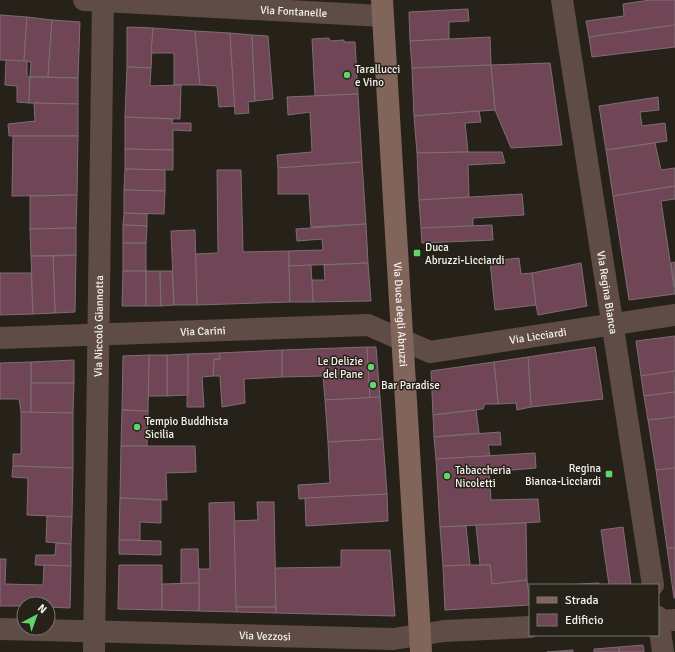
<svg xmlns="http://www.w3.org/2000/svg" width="675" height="652" viewBox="0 0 675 652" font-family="Signika,sans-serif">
<rect width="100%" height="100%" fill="#262219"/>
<g fill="#704656" stroke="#7c6f74">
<path d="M650,0H675V25L589,37L586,21L624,16L623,4Z"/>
<path d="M468,9L469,21L449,22V39L410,41L409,12Z"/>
<path d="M0,15L27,17L24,61L0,60Z"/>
<path d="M27,17L52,20L48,77H30L31,62L24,61Z"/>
<path d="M52,20L80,22L78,78L48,77Z"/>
<path d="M675,25V47L592,57L589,37Z"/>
<path d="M127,27L153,28L151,68L127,67Z"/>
<path d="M153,28L195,31L200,85H174V53H151Z"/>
<path d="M195,31L230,33L235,106L219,107L217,86L200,85Z"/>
<path d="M230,33L252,35L255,101L248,102L249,113L235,114Z"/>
<path d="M252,35L268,36L273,99L255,101Z"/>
<path d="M490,37L491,65L412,68L410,41Z"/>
<path d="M329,38L330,41L344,40V42H355L358,94L315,96L312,39Z"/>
<path d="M6,60L27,61V76L30,77L29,103L17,102V86L5,85Z"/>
<path d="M550,63L562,145L511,148L495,110L491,65Z"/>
<path d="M491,65L495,110L414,116L412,68Z"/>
<path d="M127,67L151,68L150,86L181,85L180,119L125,117Z"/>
<path d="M30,77L78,78V104L29,103Z"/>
<path d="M358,94L362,162L278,168L277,155L312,152L310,112L288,115L287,97Z"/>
<path d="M658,97L659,110L640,112L642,126L665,123L667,141L606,150L599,106Z"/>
<path d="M34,103L78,104V136H9L8,124L35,121Z"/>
<path d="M479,111L481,122L465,123L468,152L417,153L414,116Z"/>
<path d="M125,117L173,119L172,123H191V131L173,130V150L125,149Z"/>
<path d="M13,136H78L77,195L12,196Z"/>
<path d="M655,143L661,170L675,168V186L613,196L606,150Z"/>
<path d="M125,149L173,150V170L125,169Z"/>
<path d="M468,152H502L505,163L468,165L469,197L419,200L417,153Z"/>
<path d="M362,162L366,224L311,227L309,194H278V168Z"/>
<path d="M125,169L165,170V191L124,190Z"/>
<path d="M217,170H241L243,252L289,251L290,302L197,305L195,254L218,253Z"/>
<path d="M675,186V199L661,201L675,294L629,300L613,196Z"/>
<path d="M124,190L165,191L164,214L124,213Z"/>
<path d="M522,194L524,215L473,218V226L421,228L419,200Z"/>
<path d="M77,195L76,228L30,229V196Z"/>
<path d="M124,213L147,214V226L123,225Z"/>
<path d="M366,224L368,263L289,266V251L323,250L322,239L297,241L296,229Z"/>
<path d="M123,225L147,226L146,243H123Z"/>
<path d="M492,225L493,240L422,243L421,228Z"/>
<path d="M76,228V255L31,256L30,229Z"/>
<path d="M195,230L197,305H174L171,231Z"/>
<rect x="123" y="243" width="23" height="28"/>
<path d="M76,255L75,312L55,313L53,256Z"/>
<path d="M31,256H53L55,313L33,314Z"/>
<path d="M519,258L521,274L532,273L536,305L495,310L490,261Z"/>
<path d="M675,262V288L671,263Z"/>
<path d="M368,263L371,301L313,302L312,280H325L324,265Z"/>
<path d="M581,263L587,306L538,315L536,305L532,273Z"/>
<path d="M311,265L313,302H290L289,266Z"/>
<path d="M123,271H146V306H122Z"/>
<path d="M146,271H160L161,306H146Z"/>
<path d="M160,271H172L174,305L161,306Z"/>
<path d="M0,273H31L33,314L0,315Z"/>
<path d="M675,336V371L641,376L636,341Z"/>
<path d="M367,347L370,398L325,400L323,376L282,377V350Z"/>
<path d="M367,347H376L380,397L370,398Z"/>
<path d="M595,347L603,399L531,407L528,357Z"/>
<path d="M282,350V377L244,379L245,403L222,407L220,376H213L214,359H220L219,353Z"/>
<path d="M219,353L220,359H214L213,376L202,377L204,407H187L188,354Z"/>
<path d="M188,354V395L167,396V355Z"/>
<path d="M149,355H167V396H148Z"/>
<path d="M149,355L148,411L122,410L123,356Z"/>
<path d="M528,357L531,407L517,410L516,403L498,404L494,362Z"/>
<path d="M74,360V383H31V362Z"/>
<path d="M31,362V413L21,412L19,399H0V363Z"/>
<path d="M494,362L498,404H485L483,409L433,415L431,371Z"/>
<path d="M674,371L675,392L644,396L641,376Z"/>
<path d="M31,383H74L73,413H31Z"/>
<path d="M675,392V417L648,420L644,396Z"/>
<path d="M380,397L383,439L328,442L325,400Z"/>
<path d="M122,410L148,411L147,446H121Z"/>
<path d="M476,410L479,433L434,437L433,415Z"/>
<path d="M21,412L73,413V468L13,466V454H21Z"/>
<path d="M675,417V468L656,470L648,420Z"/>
<path d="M500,432L501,445H488L490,456L436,459L434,437Z"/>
<path d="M383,439L387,494L299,499L298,485L330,483L328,442Z"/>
<path d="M121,446H195L196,472L166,473L167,500L120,498Z"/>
<path d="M535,453L536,468L489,472L491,500L538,499L540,522L440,527L436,459Z"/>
<path d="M13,466L73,468L72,517L27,515L28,478L12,477Z"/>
<path d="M675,468V548H667L656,470Z"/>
<path d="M387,494L388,521L306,526L305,498Z"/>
<path d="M120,498L161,500V523L140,522V540H119Z"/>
<path d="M234,502L237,612L199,611V569H210L209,503Z"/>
<path d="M257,502H274L276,607H236L234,521L258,520Z"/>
<path d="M47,516L72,517L71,544L46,542Z"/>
<path d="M526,523L527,580L492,584L490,565H480L476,525Z"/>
<path d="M466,526L470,565L443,566L440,527Z"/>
<path d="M623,527L631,585H609L601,530Z"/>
<path d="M119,540L161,541V555L119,554Z"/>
<path d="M56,543L71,544V566L35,565L36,555H55Z"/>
<path d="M667,548H675V598H674Z"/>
<path d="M181,549H198L199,583L181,584Z"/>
<path d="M341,550H390L395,616L276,613L275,568L341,567Z"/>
<path d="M0,559H6L5,584L43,585L44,565L71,566L70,608L48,607V604H24V606H0Z"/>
<path d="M119,565H162V610L118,609Z"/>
<path d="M470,565H490L492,584L527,580L530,605L445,610L443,566Z"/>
<path d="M199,583V611L162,610V584Z"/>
<path d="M599,583V585H564Z"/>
<path d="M236,607H276V613L237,612Z"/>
<path d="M643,645L644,652H619V647Z"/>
<path d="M619,647V652H594V649Z"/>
<path d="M573,650V652H547Z"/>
</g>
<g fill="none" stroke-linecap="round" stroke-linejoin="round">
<g stroke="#5f4c46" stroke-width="22">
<path id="s1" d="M84,0L383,16"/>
<path id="s2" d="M562,0L653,585"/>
<path id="s3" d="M0,338L368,325L430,352L675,315"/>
<path d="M658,617L663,652"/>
<path id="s4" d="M94,652L103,0"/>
</g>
<g stroke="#5f4c46" stroke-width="22">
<path d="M658,621L675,620"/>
<path id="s5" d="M0,629L393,639L444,631L530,627"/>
</g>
<path stroke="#81645a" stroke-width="22" id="s6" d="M382,0L421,652"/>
</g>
<g fill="#5fd56b" stroke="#262219" stroke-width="1.5">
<circle cx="347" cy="75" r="4"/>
<rect x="413" y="249" width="8" height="8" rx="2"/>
<circle cx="371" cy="367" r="4"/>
<circle cx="373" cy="385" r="4"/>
<circle cx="137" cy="427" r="4"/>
<rect x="605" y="470" width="8" height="8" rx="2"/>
<circle cx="447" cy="476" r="4"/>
</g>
<g text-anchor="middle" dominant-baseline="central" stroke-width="3" stroke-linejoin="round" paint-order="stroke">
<g font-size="11" fill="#f5f3ed" stroke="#262219">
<text stroke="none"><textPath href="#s1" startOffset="210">Via Fontanelle</textPath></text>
<text stroke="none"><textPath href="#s2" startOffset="296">Via Regina Bianca</textPath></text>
<text stroke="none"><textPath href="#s6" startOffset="315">Via Duca degli Abruzzi</textPath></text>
<text stroke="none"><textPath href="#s4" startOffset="326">Via Niccolò Giannotta</textPath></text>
<text stroke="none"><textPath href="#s3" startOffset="203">Via Carini</textPath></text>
<text stroke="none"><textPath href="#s3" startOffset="545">Via Licciardi</textPath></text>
<text stroke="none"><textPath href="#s5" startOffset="265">Via Vezzosi</textPath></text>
</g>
<g font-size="11" fill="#f5f3ed" stroke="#262219" text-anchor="start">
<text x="355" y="69">Tarallucci<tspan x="355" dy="13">e Vino</tspan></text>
<text x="425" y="247">Duca<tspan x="425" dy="13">Abruzzi-Licciardi</tspan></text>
<text x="363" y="361" text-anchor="end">Le Delizie<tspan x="363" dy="13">del Pane</tspan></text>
<text x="381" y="385">Bar Paradise</text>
<text x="145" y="421">Tempio Buddhista<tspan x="145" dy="13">Sicilia</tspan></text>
<text x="601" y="468" text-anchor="end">Regina<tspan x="601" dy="13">Bianca-Licciardi</tspan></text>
<text x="455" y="470">Tabaccheria<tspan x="455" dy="13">Nicoletti</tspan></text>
</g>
</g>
<rect x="529" y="584" width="130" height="52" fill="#262219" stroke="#79766e"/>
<rect x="537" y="597" width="20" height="6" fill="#81645a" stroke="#79766e"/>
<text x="565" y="604" font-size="12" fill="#f5f3ed">Strada</text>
<rect x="537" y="614" width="20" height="12" fill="#704656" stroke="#79766e"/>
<text x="565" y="624" font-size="12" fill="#f5f3ed">Edificio</text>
<g transform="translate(36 616) rotate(41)"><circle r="19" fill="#262219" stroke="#79766e"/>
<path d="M0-3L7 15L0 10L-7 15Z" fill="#5fd56b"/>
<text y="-6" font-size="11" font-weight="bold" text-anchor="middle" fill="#f5f3ed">N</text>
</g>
</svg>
